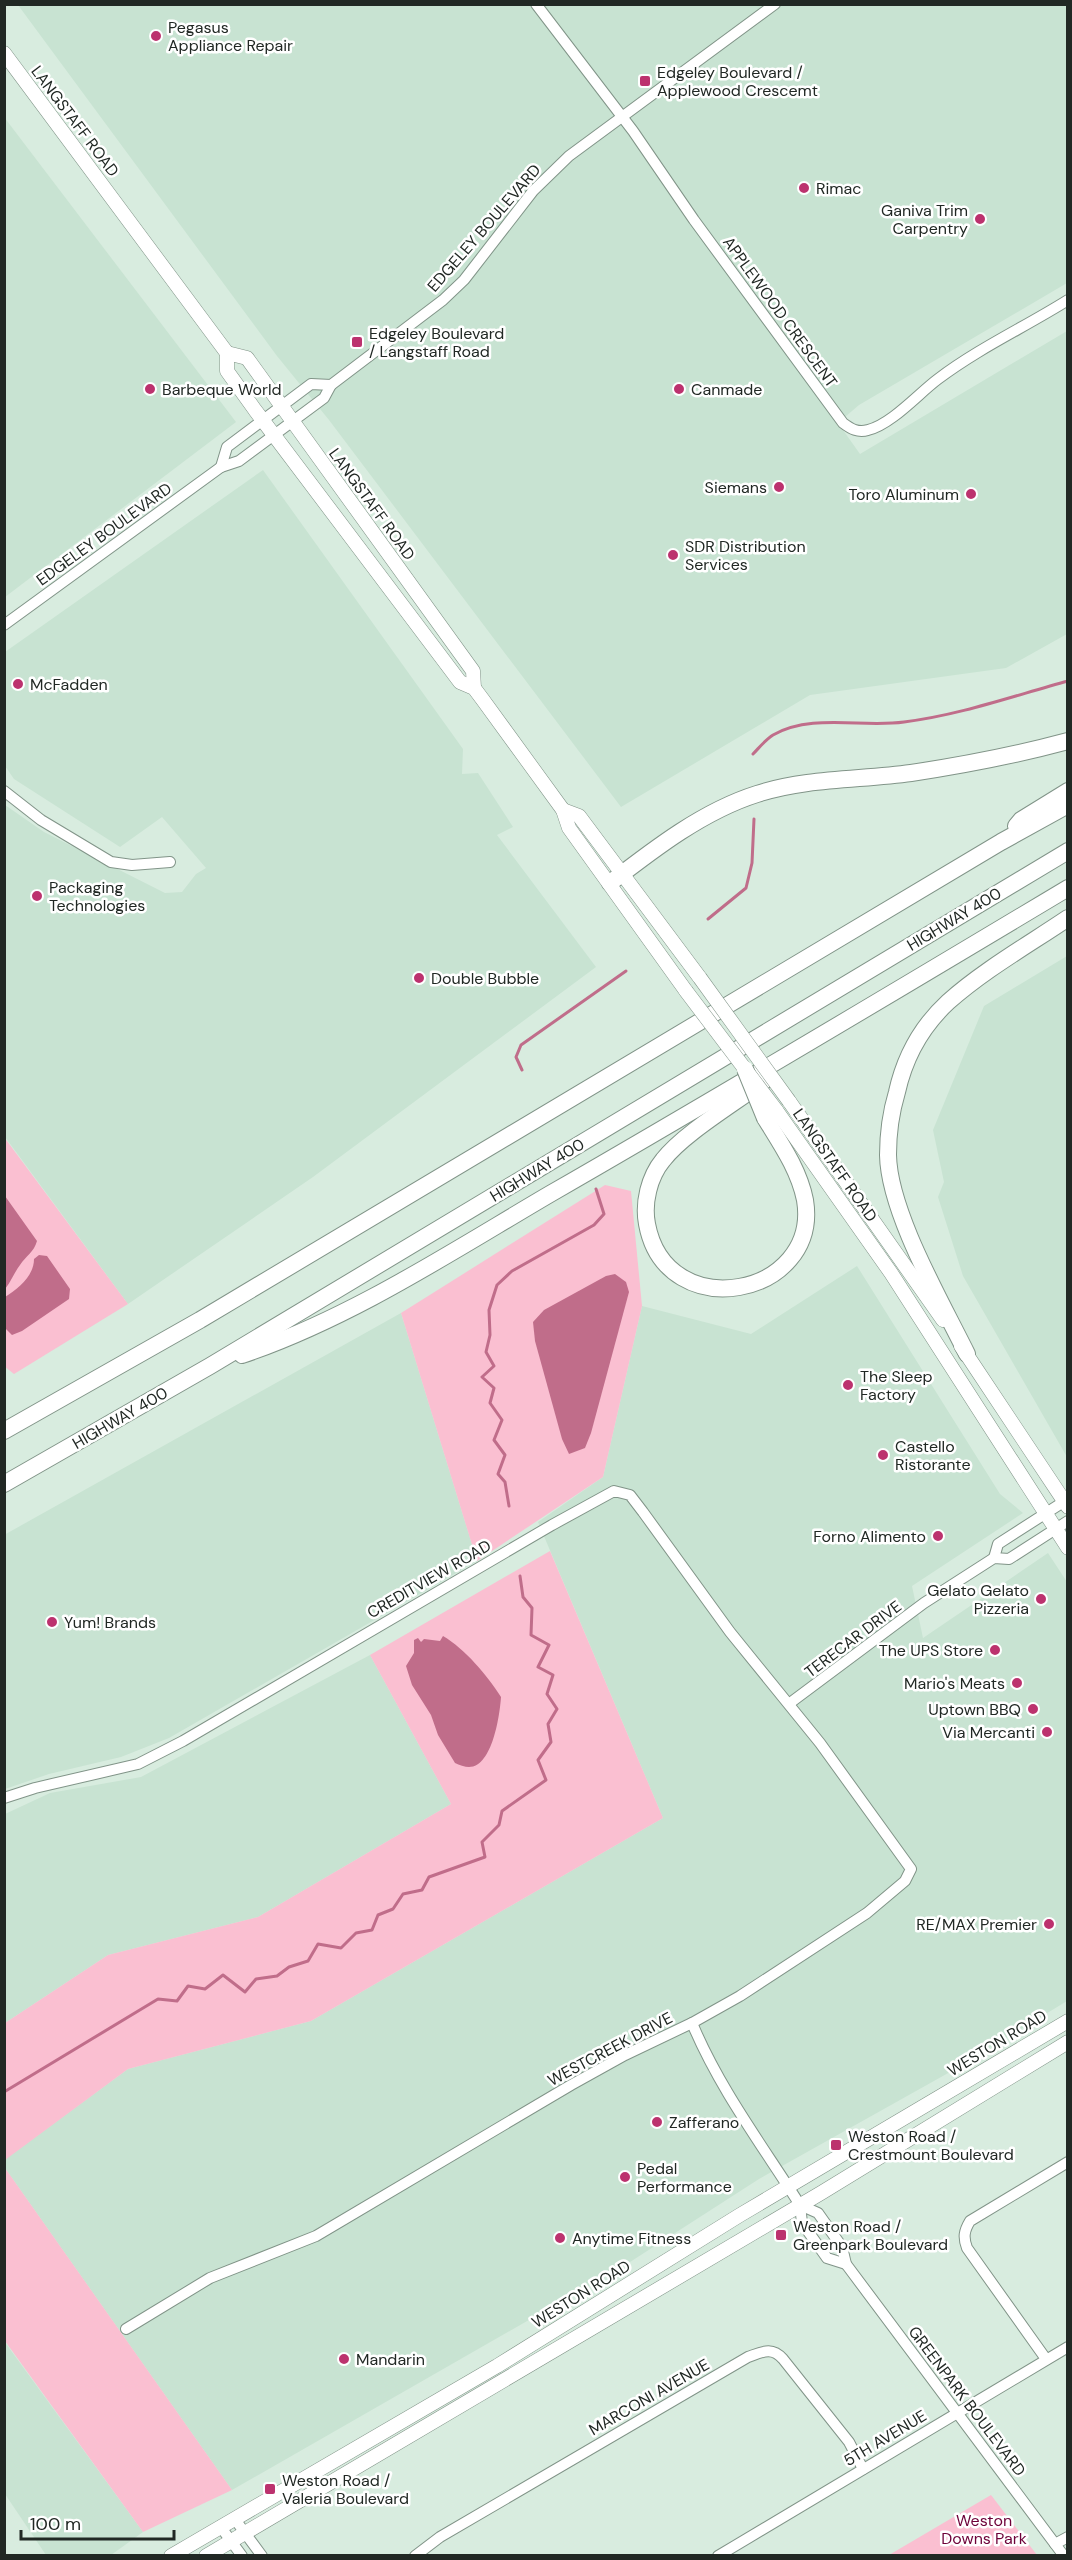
<svg xmlns="http://www.w3.org/2000/svg" width="1072" height="2560" viewBox="0 0 1072 2560" font-family="'DM Sans',sans-serif">
<rect width="100%" height="100%" fill="#d8ecdf"/>
<g fill="#c8e3d2">
<path d="M18,5H1067V283L859,405L838,423L860,454L1067,331V634L1006,668L810,695L621,807L329,420L277,356Z"/>
<path d="M4,117L236,422L5,597H4Z"/>
<path d="M263,470L463,749L462,774L478,773L513,827L497,835L596,967L313,1177L128,1304L5,1137V805L44,832L165,893L182,892L196,874L206,868L162,817L120,847L14,779L5,766V652Z"/>
<path d="M1067,956V1457L963,1276L938,1197L944,1182L933,1130L984,1006Z"/>
<path d="M857,1266L1000,1494L1023,1513L912,1586L923,1638L1048,1553L1067,1582V2001L950,2072L759,2179L630,2262L232,2490L5,2168L4,2160L128,2069L311,2021L663,1818L538,1522L603,1477L642,1306L751,1334Z"/>
<path d="M401,1313L477,1561L169,1738L121,1757L49,1774L5,1789L4,1535Z"/>
<path d="M370,1655L451,1804L258,1917L108,1955L5,2023V1814L50,1793L141,1777Z"/>
<path d="M4,2341L143,2532L111,2555H46L5,2494Z"/>
</g>
<g fill="#fabfd1">
<path d="M4,1137L128,1304L14,1374L4,1366Z"/>
<path d="M605,1185L631,1191L642,1306L603,1477L477,1561L401,1313Z"/>
<path d="M550,1551L663,1818L311,2021L128,2069L5,2160V2023L108,1955L258,1917L451,1804L370,1655Z"/>
<path d="M5,2168L232,2490L143,2532L5,2341Z"/>
<path d="M991,2495L1037,2555H889Z"/>
</g>
<g fill="#c06d8a">
<path d="M5,1196L37,1241C34,1252 26,1256 20,1265C14,1273 12,1280 5,1289Z"/>
<path d="M39,1255L47,1256L70,1289L69,1299L22,1331L12,1335L5,1328V1297C18,1289 34,1276 34,1259Z"/>
<path d="M615,1274L626,1282L629,1292L591,1433L585,1448L569,1454L562,1439L535,1341L533,1322L544,1310L606,1276Z"/>
<path d="M443,1636C465,1649 487,1675 501,1697C500,1713 493,1767 469,1767C465,1767 459,1765 455,1763L438,1735L431,1715L412,1685L406,1666L414,1653V1640L418,1638L421,1642L424,1639L440,1641Z"/>
</g>
<g fill="none" stroke-linecap="round" stroke-linejoin="round">
<g stroke="#c06d8a" stroke-width="3">
<path d="M753,754C759,748 765,740 773,735C812,713 862,728 904,722C960,715 1013,696 1068,681"/>
<path d="M708,919L746,888L752,863L754,819"/>
<path d="M522,1070L516,1057L521,1045L626,971"/>
<path d="M509,1506L505,1482L498,1474L505,1455L494,1440L502,1420L490,1403L494,1388L482,1377L494,1366L486,1352L490,1335L489,1310L497,1285L512,1271L594,1225L604,1214L596,1189"/>
<path d="M4,2092L158,1999L177,2001L188,1986L205,1989L223,1975L245,1992L256,1979L277,1976L289,1967L308,1961L318,1944L341,1948L356,1933L372,1930L378,1915L393,1909L403,1894L422,1890L429,1877L485,1857L482,1842L499,1825L502,1811L546,1780L538,1760L551,1742L548,1724L557,1709L547,1694L553,1675L538,1667L549,1645L531,1635L532,1608L523,1597L520,1576"/>
</g>
<defs>
<g id="minor">
<path d="M536,4L633,131L694,220L843,423C851,429 858,433 868,430C892,424 919,393 938,379C979,348 1025,327 1068,300"/>
<path d="M221,467L227,447L311,384L331,385"/>
<path d="M4,625L221,467L239,461L324,398L331,385L443,300L464,280L533,191L569,156L775,4"/>
<path d="M4,791L41,820L111,862L132,865L170,862"/>
<path d="M994,1558L998,1544L1068,1499"/>
<path d="M790,1703L924,1603L994,1558L1009,1559L1068,1521"/>
<path d="M4,1798L35,1788L138,1764L183,1741L552,1525L614,1491L630,1495L643,1512L730,1632L820,1743L911,1869L905,1881L867,1913L740,1996L692,2023L625,2055L571,2085L316,2236L210,2278L126,2329"/>
<path d="M692,2023C719,2088 762,2145 800,2205L802,2223L827,2258L846,2264"/>
<path d="M800,2205L818,2213L842,2247L846,2264L1064,2556"/>
<path d="M1046,2359L967,2248C963,2237 964,2231 970,2221L1068,2162"/>
<path d="M234,2518L262,2556"/>
<path d="M220,2526L242,2556"/>
<path d="M1055,2544L1068,2537"/>
<path d="M415,2556L440,2537L748,2357C762,2352 772,2346 783,2359L849,2442L863,2469"/>
<path d="M718,2556L1068,2347"/>
</g>
<g id="major">
<path d="M4,53L227,353V371L255,410L460,682L474,688L483,700L563,810L569,828L686,991"/>
<path d="M227,353L247,358L473,671L474,688"/>
<path d="M563,810L579,816L700,978"/>
<path d="M789,1101L943,1320"/>
<path d="M776,1110L891,1273L1068,1548"/>
<path d="M961,1346L1068,1507"/>
<path d="M171,2556L497,2366L740,2215L1068,2021"/>
<path d="M206,2556L821,2193L1068,2042"/>
</g>
<g id="highway">
<path d="M1016,826L1021,820L1068,791"/>
<path d="M610,883C654,849 703,811 757,794C806,778 861,780 911,773C964,765 1016,755 1068,741"/>
<path d="M764,1081C735,1103 684,1133 663,1160C649,1177 643,1203 647,1224C666,1327 821,1297 805,1200C799,1170 781,1144 765,1118"/>
<path d="M967,1354C941,1301 889,1212 888,1155C888,1133 891,1112 897,1092C905,1056 921,1027 948,1002C984,970 1028,945 1068,918"/>
<path d="M242,1355C351,1318 451,1252 550,1194C724,1094 896,991 1068,888"/>
<path d="M4,1431L200,1320L1001,842L1068,805"/>
<path d="M4,1484L210,1366L1068,851"/>
</g>
</defs>
<use href="#minor" stroke="#819488" stroke-width="12"/>
<use href="#major" stroke="#819488" stroke-width="15"/>
<use href="#highway" stroke="#819488" stroke-width="18"/>
<use href="#minor" stroke="#fff" stroke-width="10"/>
<use href="#major" stroke="#fff" stroke-width="14"/>
<use href="#highway" stroke="#fff" stroke-width="16"/>
<defs>
<g id="major-bridge">
<path d="M700,978L789,1101"/>
<path d="M686,991L776,1110"/>
</g>
<path id="highway-bridge" d="M745,1069L765,1118"/>
</defs>
<use href="#major-bridge" stroke="#819488" stroke-width="15" stroke-linecap="butt"/>
<use href="#highway-bridge" stroke="#819488" stroke-width="18" stroke-linecap="butt"/>
<use href="#major-bridge" stroke="#fff" stroke-width="14"/>
<use href="#highway-bridge" stroke="#fff" stroke-width="16"/>
</g>
<g fill="#bc326e" stroke="#fff" stroke-width="2">
<circle cx="156" cy="36" r="6"/>
<rect x="639" y="75" width="12" height="12" rx="3"/>
<circle cx="804" cy="188" r="6"/>
<circle cx="980" cy="219" r="6"/>
<rect x="351" y="336" width="12" height="12" rx="3"/>
<circle cx="150" cy="389" r="6"/>
<circle cx="679" cy="389" r="6"/>
<circle cx="779" cy="487" r="6"/>
<circle cx="971" cy="494" r="6"/>
<circle cx="673" cy="555" r="6"/>
<circle cx="18" cy="684" r="6"/>
<circle cx="37" cy="896" r="6"/>
<circle cx="419" cy="978" r="6"/>
<circle cx="848" cy="1385" r="6"/>
<circle cx="883" cy="1455" r="6"/>
<circle cx="938" cy="1536" r="6"/>
<circle cx="1041" cy="1599" r="6"/>
<circle cx="52" cy="1622" r="6"/>
<circle cx="995" cy="1650" r="6"/>
<circle cx="1017" cy="1683" r="6"/>
<circle cx="1033" cy="1709" r="6"/>
<circle cx="1047" cy="1732" r="6"/>
<circle cx="1049" cy="1924" r="6"/>
<circle cx="657" cy="2122" r="6"/>
<rect x="830" y="2139" width="12" height="12" rx="3"/>
<circle cx="625" cy="2177" r="6"/>
<rect x="775" y="2229" width="12" height="12" rx="3"/>
<circle cx="560" cy="2238" r="6"/>
<circle cx="344" cy="2359" r="6"/>
<rect x="264" y="2483" width="12" height="12" rx="3"/>
</g>
<g text-anchor="middle" dominant-baseline="central" stroke-width="5" stroke-linejoin="round" paint-order="stroke">
<g font-size="16" fill="#212824" stroke="#fff" text-anchor="start">
<text x="168" y="27">Pegasus<tspan x="168" dy="18">Appliance Repair</tspan></text>
<text x="657" y="72">Edgeley Boulevard /<tspan x="657" dy="18">Applewood Crescemt</tspan></text>
<text x="816" y="188">Rimac</text>
<text x="968" y="210" text-anchor="end">Ganiva Trim<tspan x="968" dy="18">Carpentry</tspan></text>
<text x="369" y="333">Edgeley Boulevard<tspan x="369" dy="18">/ Langstaff Road</tspan></text>
<text x="162" y="389">Barbeque World</text>
<text x="691" y="389">Canmade</text>
<text x="767" y="487" text-anchor="end">Siemans</text>
<text x="959" y="494" text-anchor="end">Toro Aluminum</text>
<text x="685" y="546">SDR Distribution<tspan x="685" dy="18">Services</tspan></text>
<text x="30" y="684">McFadden</text>
<text x="49" y="887">Packaging<tspan x="49" dy="18">Technologies</tspan></text>
<text x="431" y="978">Double Bubble</text>
<text x="860" y="1376">The Sleep<tspan x="860" dy="18">Factory</tspan></text>
<text x="895" y="1446">Castello<tspan x="895" dy="18">Ristorante</tspan></text>
<text x="926" y="1536" text-anchor="end">Forno Alimento</text>
<text x="1029" y="1590" text-anchor="end">Gelato Gelato<tspan x="1029" dy="18">Pizzeria</tspan></text>
<text x="64" y="1622">Yum! Brands</text>
<text x="983" y="1650" text-anchor="end">The UPS Store</text>
<text x="1005" y="1683" text-anchor="end">Mario's Meats</text>
<text x="1021" y="1709" text-anchor="end">Uptown BBQ</text>
<text x="1035" y="1732" text-anchor="end">Via Mercanti</text>
<text x="1037" y="1924" text-anchor="end">RE/MAX Premier</text>
<text x="669" y="2122">Zafferano</text>
<text x="848" y="2136">Weston Road /<tspan x="848" dy="18">Crestmount Boulevard</tspan></text>
<text x="637" y="2168">Pedal<tspan x="637" dy="18">Performance</tspan></text>
<text x="793" y="2226">Weston Road /<tspan x="793" dy="18">Greenpark Boulevard</tspan></text>
<text x="572" y="2238">Anytime Fitness</text>
<text x="356" y="2359">Mandarin</text>
<text x="282" y="2480">Weston Road /<tspan x="282" dy="18">Valeria Boulevard</tspan></text>
</g>
<g font-size="16" fill="#212824" stroke="#fff">
<text transform="translate(75 121) rotate(53)">LANGSTAFF ROAD</text>
<text transform="translate(484 228) rotate(-49)">EDGELEY BOULEVARD</text>
<text transform="translate(780 312) rotate(54)">APPLEWOOD CRESCENT</text>
<text transform="translate(372 504) rotate(54)">LANGSTAFF ROAD</text>
<text transform="translate(104 534) rotate(-36)">EDGELEY BOULEVARD</text>
<text transform="translate(954 919) rotate(-31)">HIGHWAY 400</text>
<text transform="translate(835 1165) rotate(55)">LANGSTAFF ROAD</text>
<text transform="translate(537 1170) rotate(-31)">HIGHWAY 400</text>
<text transform="translate(120 1418) rotate(-30)">HIGHWAY 400</text>
<text transform="translate(429 1579) rotate(-30)">CREDITVIEW ROAD</text>
<text transform="translate(853 1639) rotate(-37)">TERECAR DRIVE</text>
<text transform="translate(997 2043) rotate(-31)">WESTON ROAD</text>
<text transform="translate(610 2049) rotate(-28)">WESTCREEK DRIVE</text>
<text transform="translate(581 2294) rotate(-32)">WESTON ROAD</text>
<text transform="translate(649 2397) rotate(-30)">MARCONI AVENUE</text>
<text transform="translate(967 2401) rotate(53)">GREENPARK BOULEVARD</text>
<text transform="translate(885 2438) rotate(-31)">5TH AVENUE</text>
</g>
<g font-size="16" fill="#6d0239" stroke="#fff">
<text x="984" y="2520">Weston<tspan x="984" dy="18">Downs Park</tspan></text>
</g>
</g>
<rect width="1072" height="2560" fill="none" stroke="#212824" stroke-width="12"/>
<path d="M21 2530v9h153v-9" fill="none" stroke="#212824" stroke-width="3"/>
<text x="30" y="2530" font-size="18" fill="#212824" stroke="#ffffff" stroke-width="4.5" paint-order="stroke">100 m</text>
</svg>
